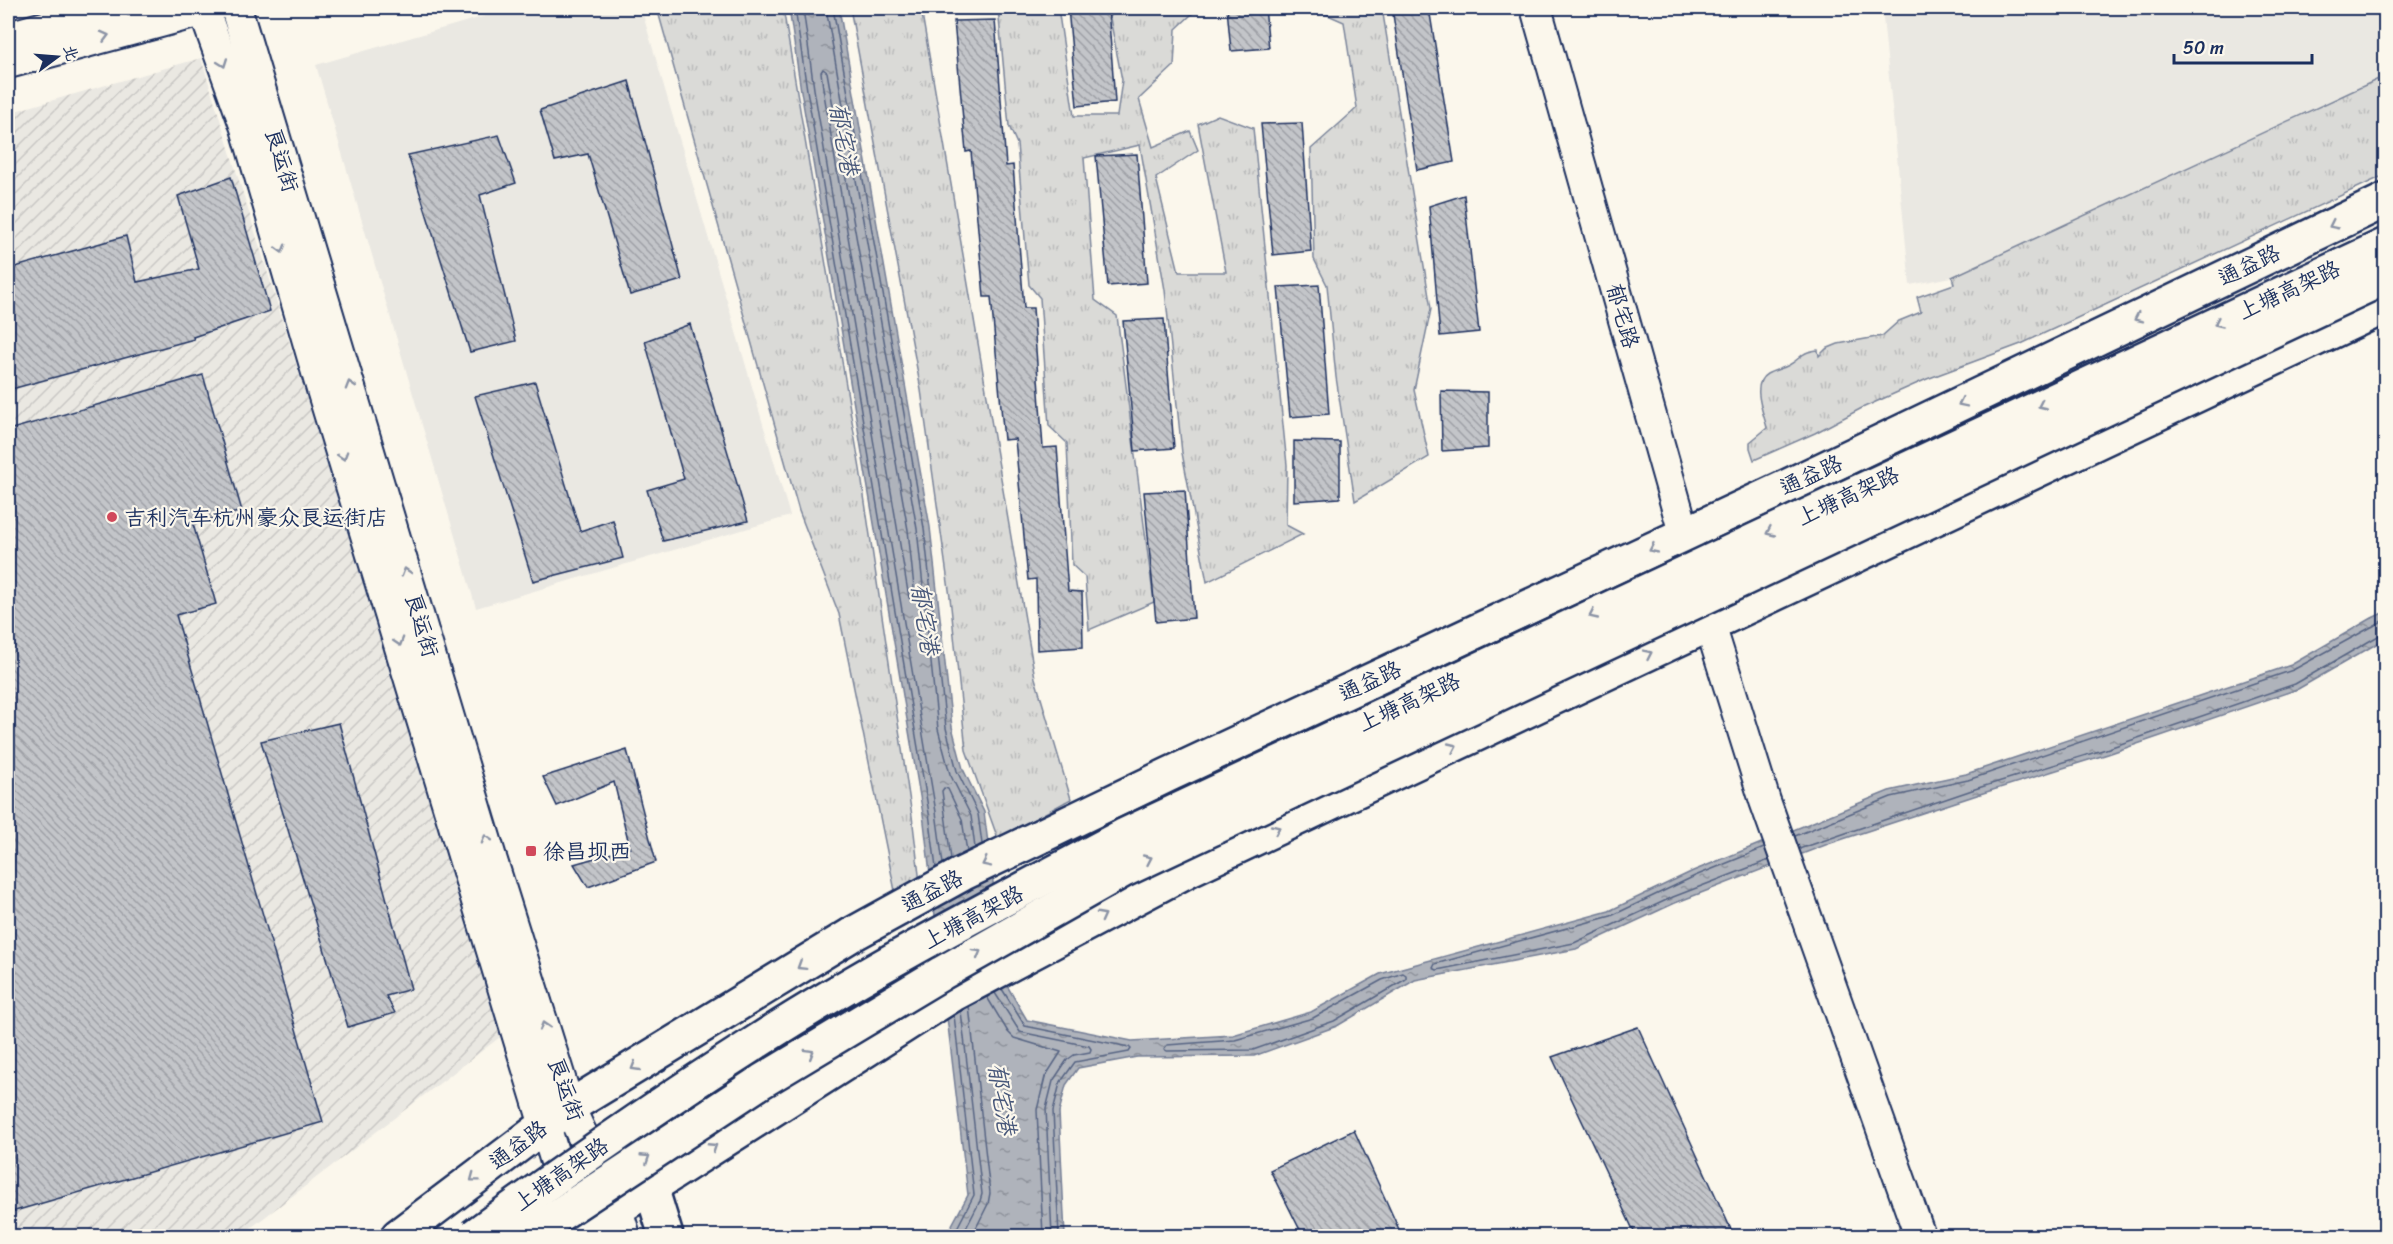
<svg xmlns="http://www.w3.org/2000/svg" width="2393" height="1244" viewBox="0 0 2393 1244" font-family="Sriracha,'LXGW WenKai TC',sans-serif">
<defs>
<pattern id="industrial-furrows" width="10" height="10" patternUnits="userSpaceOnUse" patternTransform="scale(1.5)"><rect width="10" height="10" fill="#eae8e2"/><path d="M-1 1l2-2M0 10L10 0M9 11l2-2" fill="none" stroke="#c8c7c4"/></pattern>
<pattern id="grass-tufts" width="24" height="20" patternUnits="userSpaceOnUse" patternTransform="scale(1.5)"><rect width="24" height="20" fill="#dadad7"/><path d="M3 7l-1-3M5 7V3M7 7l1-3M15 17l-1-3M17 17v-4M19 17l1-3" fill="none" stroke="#babbbb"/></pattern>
<pattern id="water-ripples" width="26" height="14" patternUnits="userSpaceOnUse" patternTransform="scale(1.5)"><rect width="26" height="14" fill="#afb3bb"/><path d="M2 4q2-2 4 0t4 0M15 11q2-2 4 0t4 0" fill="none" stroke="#8e929b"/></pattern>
<pattern id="building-back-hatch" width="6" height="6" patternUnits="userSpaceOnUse" patternTransform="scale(1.5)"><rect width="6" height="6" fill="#c3c5c9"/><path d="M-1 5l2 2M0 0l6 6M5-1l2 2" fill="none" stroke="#9ea0a6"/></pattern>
</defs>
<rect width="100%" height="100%" fill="#fbf7ec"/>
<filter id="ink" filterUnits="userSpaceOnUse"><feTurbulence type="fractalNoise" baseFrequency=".0167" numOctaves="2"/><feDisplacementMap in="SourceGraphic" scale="12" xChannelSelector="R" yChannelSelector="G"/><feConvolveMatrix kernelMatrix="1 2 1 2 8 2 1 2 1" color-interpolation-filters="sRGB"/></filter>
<g filter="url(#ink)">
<g fill="#eae8e2">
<path d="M513,8H641L790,516L476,608L316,65Z"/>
<path d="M1882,8H2385V76L1952,277L1910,285Z"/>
</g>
<path fill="url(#industrial-furrows)" d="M201,58L504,1034L240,1236H8V113Z"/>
<g fill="url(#grass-tufts)" stroke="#7a849a" stroke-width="1.5">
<path d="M657,8H783L860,469L912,816L920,883L895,891L839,614L799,511Z"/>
<path d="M850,8H921L1035,678L1071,799L998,839L966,750L950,597L921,390Z"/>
<path d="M998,8H1058L1074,116H1117L1122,80L1108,8H1192L1194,12L1176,29L1174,66L1139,99L1153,147L1190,131L1198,150L1156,178L1179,272H1226L1198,124L1218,115L1253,128L1287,465L1286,525L1303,534L1207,582L1182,453L1165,290L1140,145L1084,158L1095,300L1117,316L1154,602L1089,630L1085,577L1072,565L1067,443L1049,426L1040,298L1029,285L1017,144L1009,126Z"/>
<path d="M1312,8H1382L1431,309L1414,390L1429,457L1355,501L1336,377L1327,285L1314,259L1311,149L1357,108L1344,22Z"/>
<path d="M2385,76V175L2021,344L1927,379L1862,408L1815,433L1754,460L1750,448V442L1767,428C1764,414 1750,384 1767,374C1774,370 1782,369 1789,365C1802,358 1800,352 1818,350L1819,356L1826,349L1838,344L1882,336L1899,321L1921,312L1917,297L1954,284L1952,277Z"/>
</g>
<path fill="url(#water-ripples)" stroke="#747e96" stroke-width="1.5" d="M789,8H839L930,527L952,727L963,769L984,812L1006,984L1027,1020L1132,1041L1233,1035L1311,1012L1380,974L1609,911L1693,871L1889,791L1966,774L2291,665L2372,618L2385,612V639L2298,689L2108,754L1980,794L1828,844L1675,903L1576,949L1415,980L1337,1026L1254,1056L1137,1057L1078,1068L1066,1085L1059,1112L1065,1236H946L968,1195L923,814L801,91Z"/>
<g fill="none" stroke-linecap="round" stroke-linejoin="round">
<g stroke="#566483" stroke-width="1.5">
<path d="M795,8L807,90L929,813L936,868"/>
<path d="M803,8L814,89L936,812L943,864"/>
<path d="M826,8L917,529L938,729L950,774L971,816L975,848"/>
<path d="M833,8L924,528L946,728L957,771L978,814L982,844"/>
<path d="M823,69L827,72L908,530L915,597L913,601L909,598L823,88L821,72Z"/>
<path d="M1795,836L1891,797L1968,780L2293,670L2386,619"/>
<path d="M1764,848L1695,876L1611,916L1435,964L1433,968L1437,970L1574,943L1673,897L1769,860"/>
<path d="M1799,849L1978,788L2106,749L2295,684L2380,635L2386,634"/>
<path d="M951,859L942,791L944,788L948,789L962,819L967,852"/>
<path d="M1403,973L1406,975V979L1334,1021L1253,1050L1167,1051L1164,1049L1167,1045L1235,1040L1313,1018L1382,980Z"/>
<path d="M1002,989L1025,1026L1129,1047L1131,1049L1129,1052L1075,1062L1060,1083L1053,1111L1059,1236"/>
<path d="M995,993L1020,1032L1089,1046L1091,1049L1090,1052L1074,1055L1067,1060L1053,1081L1046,1109L1052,1236"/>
<path d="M987,997L1008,1032L1014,1038L1061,1052L1045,1077L1037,1110L1043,1236"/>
<path d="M969,1006L990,1193L988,1204L972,1236"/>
<path d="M961,1011L982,1194L980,1201L962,1236"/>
<path d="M953,1236L974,1195L954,1015"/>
</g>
</g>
<g fill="url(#building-back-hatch)" stroke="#1b2f5e" stroke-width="1.5">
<path d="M1068,8H1108L1115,102L1077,106Z"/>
<path d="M1227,8H1265L1269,48L1231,51Z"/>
<path d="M1392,8H1429L1454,162L1417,170Z"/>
<path d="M995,20L1006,166L1013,165L1024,308H1033L1043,448L1057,447L1068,591L1082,592L1083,647L1037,650L1036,579L1028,580L1015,439L1004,440L991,297H984L971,151L966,152L954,21Z"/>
<path d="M629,81L682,280L630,295L588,154L555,161L540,110Z"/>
<path d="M1302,123L1311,251L1273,255L1261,124Z"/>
<path d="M499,135L516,183L480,195L516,341L470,352L408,155Z"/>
<path d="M1137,154L1147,283L1108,286L1096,156Z"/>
<path d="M231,177L270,311L193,337L194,339L8,390V269L126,236L137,282L199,269L178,196Z"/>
<path d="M1464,195L1479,332L1440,336L1429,206Z"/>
<path d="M1319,285L1329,414L1290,417L1278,287Z"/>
<path d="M1164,319L1174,448L1135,451L1123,321Z"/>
<path d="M690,324L748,521L663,541L647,490L684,479L645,341Z"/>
<path d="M203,375L242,511L193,524L216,604L176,615L323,1122L8,1213V430Z"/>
<path d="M535,382L580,531L613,520L623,558L533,581L475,396Z"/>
<path d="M1441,391L1488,392V448L1442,451Z"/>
<path d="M1294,441L1340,442V498L1294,501Z"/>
<path d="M1185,490L1194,618L1156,622L1144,492Z"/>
<path d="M339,723L411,989L386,996L395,1013L348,1027L261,741Z"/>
<path d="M627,750L656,862L588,887L574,864L630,848L614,782L557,806L543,777Z"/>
<path d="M1638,1027L1734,1236H1636L1552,1057Z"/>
<path d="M1354,1130L1402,1236H1303L1270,1170Z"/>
</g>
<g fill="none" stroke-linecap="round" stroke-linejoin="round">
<defs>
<g id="secondary">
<path d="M203,8L246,128L323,393L566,1195"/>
<path d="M236,8L492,861L569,1107L617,1209L625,1236"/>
<path d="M1536,8L1710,625L1765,801L1920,1236"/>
<path d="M8,37L114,8"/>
<path d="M8,63L212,8"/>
</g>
<g id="primary">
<path d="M651,1187L666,1236"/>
<path d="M398,1236L569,1107L851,935L962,874L1170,774L1788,486L2386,200"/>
<path d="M577,1236L604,1217L952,995L1192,868L2386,306"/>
</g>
</defs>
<use href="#secondary" stroke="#1b2f5e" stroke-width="34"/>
<use href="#primary" stroke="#1b2f5e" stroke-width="38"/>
<use href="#secondary" stroke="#fbf7ec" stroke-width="30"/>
<use href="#primary" stroke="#fbf7ec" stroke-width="33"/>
<defs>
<g id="highway-bridge">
<path d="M474,1236C566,1169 659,1104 755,1043C873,967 999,902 1123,836L2386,245"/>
<path d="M527,1236L762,1081L942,973L1124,870L2386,277"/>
</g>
</defs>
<use href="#highway-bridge" stroke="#1b2f5e" stroke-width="38" stroke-linecap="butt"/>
<use href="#highway-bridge" stroke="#fbf7ec" stroke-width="33"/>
</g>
<defs><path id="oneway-chevron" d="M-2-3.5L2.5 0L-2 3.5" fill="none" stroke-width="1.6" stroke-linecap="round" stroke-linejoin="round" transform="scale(1.5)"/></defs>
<g stroke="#8b93a5">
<use href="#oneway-chevron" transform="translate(105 36) rotate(-15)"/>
<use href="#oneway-chevron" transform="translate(223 63) rotate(70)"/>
<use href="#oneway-chevron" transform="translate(2333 225) rotate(154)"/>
<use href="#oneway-chevron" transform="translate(281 249) rotate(74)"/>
<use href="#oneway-chevron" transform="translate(2138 318) rotate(154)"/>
<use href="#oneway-chevron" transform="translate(2218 323) rotate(155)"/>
<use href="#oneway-chevron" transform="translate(350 385) rotate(-107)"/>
<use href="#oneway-chevron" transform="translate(1962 403) rotate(154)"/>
<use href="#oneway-chevron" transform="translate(2042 405) rotate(155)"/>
<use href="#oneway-chevron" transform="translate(343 456) rotate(73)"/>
<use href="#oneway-chevron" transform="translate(1770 532) rotate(155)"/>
<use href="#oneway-chevron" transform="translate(1653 549) rotate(155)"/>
<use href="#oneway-chevron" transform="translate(406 572) rotate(-107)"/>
<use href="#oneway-chevron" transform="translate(1593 615) rotate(155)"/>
<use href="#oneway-chevron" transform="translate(399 642) rotate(73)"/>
<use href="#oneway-chevron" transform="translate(1648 654) rotate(-25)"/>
<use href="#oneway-chevron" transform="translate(1453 747) rotate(-25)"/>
<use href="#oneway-chevron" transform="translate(1276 829) rotate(-25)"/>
<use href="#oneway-chevron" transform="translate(486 839) rotate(-107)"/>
<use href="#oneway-chevron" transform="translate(1148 859) rotate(-25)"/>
<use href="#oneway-chevron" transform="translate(986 863) rotate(154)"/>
<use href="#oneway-chevron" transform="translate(1102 916) rotate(-28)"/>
<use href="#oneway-chevron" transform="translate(977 953) rotate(-30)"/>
<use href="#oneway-chevron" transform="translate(801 966) rotate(148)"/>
<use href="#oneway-chevron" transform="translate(544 1026) rotate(-107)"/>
<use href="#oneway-chevron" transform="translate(810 1053) rotate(-31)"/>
<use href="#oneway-chevron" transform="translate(635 1067) rotate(149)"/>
<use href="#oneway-chevron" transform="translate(713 1147) rotate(-33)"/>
<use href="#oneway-chevron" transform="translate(646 1158) rotate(-33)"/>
<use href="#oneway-chevron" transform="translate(474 1178) rotate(143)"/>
</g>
</g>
<g fill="#d1495b" stroke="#fbf7ec" stroke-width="2">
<circle cx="112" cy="517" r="6"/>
<rect x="525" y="845" width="12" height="12" rx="3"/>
</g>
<g text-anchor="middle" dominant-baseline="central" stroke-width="4.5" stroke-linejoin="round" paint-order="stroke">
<g font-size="22" fill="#1b2f5e" stroke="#fbf7ec">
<text transform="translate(282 160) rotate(73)">良运街</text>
<text transform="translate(2249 265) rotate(-26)">通益路</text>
<text transform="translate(2289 290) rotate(-25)">上塘高架路</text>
<text transform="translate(1623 316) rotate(74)">郁宅路</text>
<text transform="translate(1811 475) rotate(-25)">通益路</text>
<text transform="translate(1848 496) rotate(-25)">上塘高架路</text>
<text transform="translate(422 625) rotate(73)">良运街</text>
<text transform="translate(1370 681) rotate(-25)">通益路</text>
<text transform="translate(1409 702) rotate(-25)">上塘高架路</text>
<text transform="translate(932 891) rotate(-28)">通益路</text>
<text transform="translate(973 917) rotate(-28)">上塘高架路</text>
<text transform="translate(566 1089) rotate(70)">良运街</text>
<text transform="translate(518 1145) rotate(-37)">通益路</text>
<text transform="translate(561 1174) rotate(-35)">上塘高架路</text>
</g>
<g font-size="22" fill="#1b2f5e" stroke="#fbf7ec" text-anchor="start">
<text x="124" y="517">吉利汽车杭州豪众良运街店</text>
<text x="543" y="851">徐昌坝西</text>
</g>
<g font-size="24" font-style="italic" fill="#47577a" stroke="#fbf7ec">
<text transform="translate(844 139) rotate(80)">郁宅港</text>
<text transform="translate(925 619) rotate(81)">郁宅港</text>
<text transform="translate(1002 1099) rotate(81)">郁宅港</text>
</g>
</g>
<rect width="2393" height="1244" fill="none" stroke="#fbf7ec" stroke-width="30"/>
<rect x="15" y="15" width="2363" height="1214" fill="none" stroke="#1b2f5e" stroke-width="2" filter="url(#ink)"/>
<g transform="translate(57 57) rotate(74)" stroke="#fbf7ec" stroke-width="4.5" paint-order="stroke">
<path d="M0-4.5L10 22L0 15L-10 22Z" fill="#1b2f5e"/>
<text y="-9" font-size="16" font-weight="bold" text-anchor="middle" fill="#1b2f5e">北</text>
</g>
<path d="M2174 54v9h138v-9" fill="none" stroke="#1b2f5e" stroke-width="3"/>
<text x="2183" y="54" font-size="18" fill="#1b2f5e" stroke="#fbf7ec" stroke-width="4.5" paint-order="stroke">50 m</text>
</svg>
